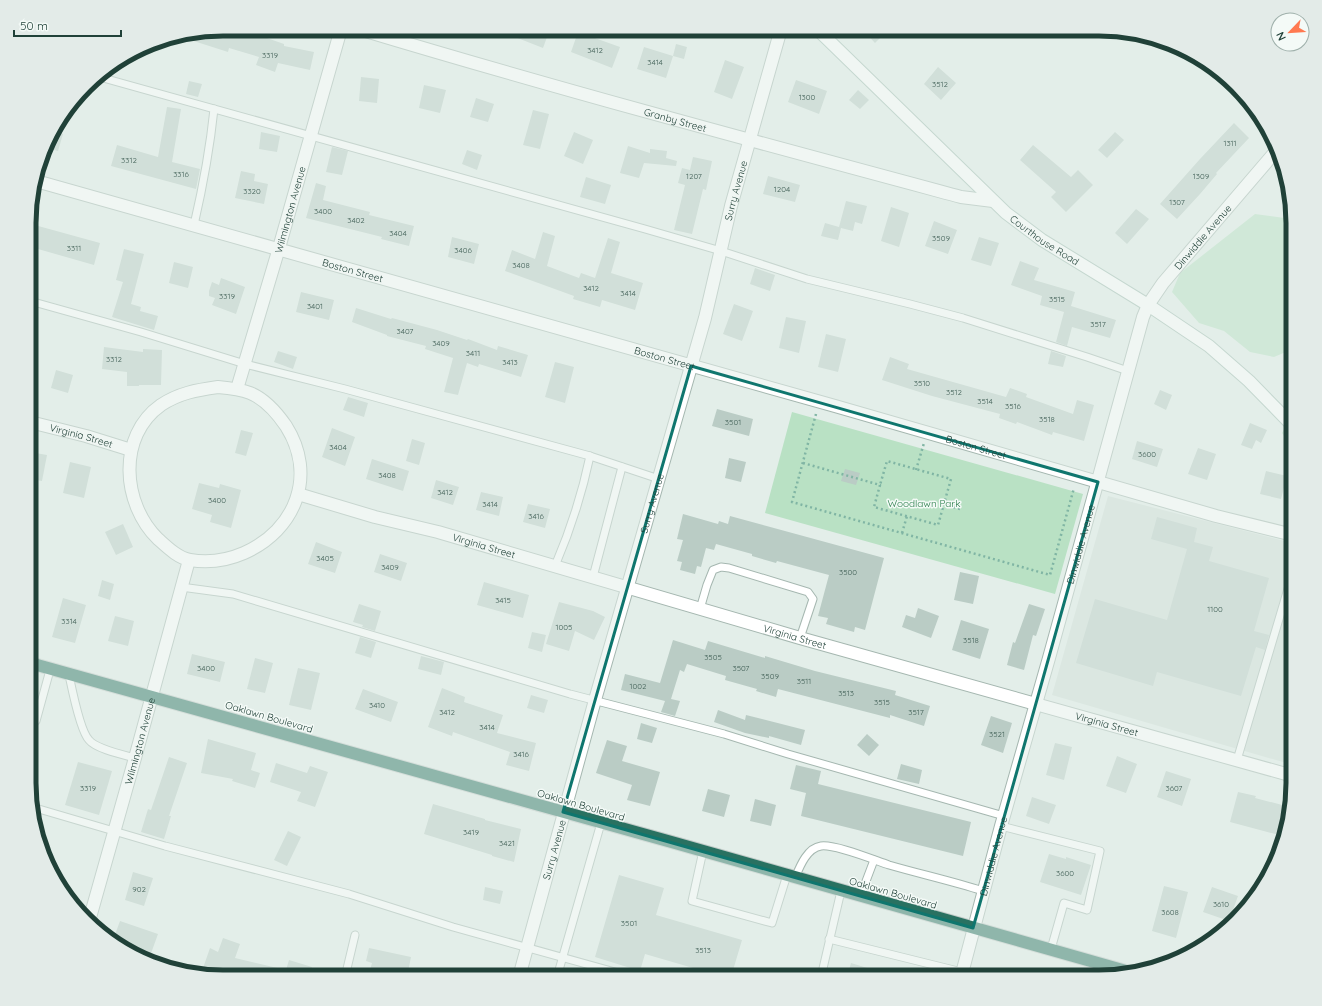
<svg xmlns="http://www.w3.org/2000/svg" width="1322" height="1006" viewBox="0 0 1322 1006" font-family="Quicksand,sans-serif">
<rect width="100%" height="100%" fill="#e3eee9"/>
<path fill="#d1ded8" d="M1108,496L1293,543V765L1052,695Z"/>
<g fill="#b9e1c4">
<path d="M1255,214L1292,219L1293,223V349L1274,357L1250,352L1224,331L1199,323L1172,292L1180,273Z"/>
<path d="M792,412L1083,494L1055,594L765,513Z"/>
<path d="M1293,414V450L1282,433Z"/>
</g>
<g fill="#baccc5">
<path d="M223,29L249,37L250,32L284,44V46L314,52L310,70L278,63L275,72L256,65L259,57L229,48L228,52L178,36Z"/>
<path d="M497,29H550L543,48L497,30Z"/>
<path d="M862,29H889L875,43Z"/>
<path d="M578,32L620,47L612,68L571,52Z"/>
<path d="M676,44L687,47L684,59L673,56L666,78L637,69L644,47L673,56Z"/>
<path d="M725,60L744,67L732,99L714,92Z"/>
<path d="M938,67L956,83L941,100L924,84Z"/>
<path d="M361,77L379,79L377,103L359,101Z"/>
<path d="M796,80L827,91L819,114L788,102Z"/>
<path d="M189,81L202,84L198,97L186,94Z"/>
<path d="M424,85L446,90L440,113L419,108Z"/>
<path d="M858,90L869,100L860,109L849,100Z"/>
<path d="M476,98L494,104L488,122L470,117Z"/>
<path d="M167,107L181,109L172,162L200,169L196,189L111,166L117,145L158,157Z"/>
<path d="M533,110L549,114L540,149L523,145Z"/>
<path d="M1234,123L1249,138L1216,173L1217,174L1200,194L1177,219L1160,204L1200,159Z"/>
<path d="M53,131L63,134L58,151L47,148Z"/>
<path d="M261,132L280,136L277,152L259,149Z"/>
<path d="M574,132L593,140L583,164L564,156Z"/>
<path d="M1115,132L1124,140L1107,158L1098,150Z"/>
<path d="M1033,145L1071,177L1078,170L1093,185L1066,212L1051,197L1056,192L1020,160Z"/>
<path d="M628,146L650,153V149L667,151L666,158L677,161L676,166L644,163L639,178L620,173Z"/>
<path d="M332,147L348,151L342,175L326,172Z"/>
<path d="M467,150L482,155L477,170L462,164Z"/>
<path d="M693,157L712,161L706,190L703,189L692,234L674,230L685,185L678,183L682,168L690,170Z"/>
<path d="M241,171L255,174L254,181L268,184L264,204L235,198Z"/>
<path d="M768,176L800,185L795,202L763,194Z"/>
<path d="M586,177L611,185L605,204L580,197Z"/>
<path d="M316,183L326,186L323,200L370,212L369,215L414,226L409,246L381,239L382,237L306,218Z"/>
<path d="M846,201L867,206L862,224L855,222L853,231L841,228L838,240L821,236L825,223L839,227Z"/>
<path d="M891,207L909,213L899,247L881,241Z"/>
<path d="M1136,209L1149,219L1127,244L1115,233Z"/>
<path d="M934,221L957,230L948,254L925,246Z"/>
<path d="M31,224L100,243L94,265L31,247Z"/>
<path d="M543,232L555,236L547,266L579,278L581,273L595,278L608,238L620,242L611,273L643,283L635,310L602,300L600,307L573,299L574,296L505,271L512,250L535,259Z"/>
<path d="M452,237L479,244L474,264L448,257Z"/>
<path d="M979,237L999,243L991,266L971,260Z"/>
<path d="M124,249L144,254L131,304L141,307L140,311L158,316L154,330L112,317L123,282L116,280Z"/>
<path d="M1020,261L1039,268L1034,280L1075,292L1071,306L1116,320L1110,338L1072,327L1067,346L1056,342L1064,312L1040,305L1042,296L1011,285Z"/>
<path d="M174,262L193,267L188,288L169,283Z"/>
<path d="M755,268L775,275L770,291L750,284Z"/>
<path d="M221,278L245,287L236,314L212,305L215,298L209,296V291L212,282L219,285Z"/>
<path d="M301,292L334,300L329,320L296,312Z"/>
<path d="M734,304L753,311L742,341L723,334Z"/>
<path d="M356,308L391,319L392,318L437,330L467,340L468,339L497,350L498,346L528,355L521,377L479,364L478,367L467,363L458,395L444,392L453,358L425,349L426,346L387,336V335L352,322Z"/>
<path d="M786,317L806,321L799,353L779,348Z"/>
<path d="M826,334L846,339L838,372L818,367Z"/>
<path d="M104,347L143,352V349L162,350L161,385H139V386H127V372L102,369Z"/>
<path d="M278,351L297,357L293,369L274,362Z"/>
<path d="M1051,351L1066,356L1063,367L1048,364Z"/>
<path d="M890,357L909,364L907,369L1006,397L1010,388L1027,394L1026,397L1073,414L1077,400L1094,405L1084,441L1053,432L1052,435L1017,422L1016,424L999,418L1000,414L932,396L882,380Z"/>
<path d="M555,362L574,367L565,403L545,397Z"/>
<path d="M56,370L73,375L68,393L51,388Z"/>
<path d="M1160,390L1172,395L1166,410L1154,404Z"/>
<path d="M348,397L368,403L364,417L343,410Z"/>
<path d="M717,409L753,419L749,436L712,426Z"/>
<path d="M1250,423L1267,430L1261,443L1256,440L1252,449L1241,445Z"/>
<path d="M332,428L355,437L345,466L322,457Z"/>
<path d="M241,430L253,433L246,456L235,453Z"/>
<path d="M412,439L425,443L419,465L406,461Z"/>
<path d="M1137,441L1163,449L1157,467L1132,459Z"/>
<path d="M1198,448L1216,454L1207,480L1188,474Z"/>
<path d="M30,452L47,455L42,481L30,479Z"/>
<path d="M729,458L746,462L741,482L725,478Z"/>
<path d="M372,459L409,471L403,491L366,479Z"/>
<path d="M70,462L91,467L84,498L63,493Z"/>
<path d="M845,469L860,473L856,485L841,481Z"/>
<path d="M1266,471L1287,476L1281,499L1260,494Z"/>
<path d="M436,480L459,487L453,505L431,498Z"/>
<path d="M199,483L219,488L220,484L241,490L231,528L210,522L212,515L192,509Z"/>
<path d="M481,492L503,497L499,516L476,510Z"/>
<path d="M528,504L550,509L545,528L523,522Z"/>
<path d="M683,514L718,524L719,521L728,524L730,516L884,558L865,630L855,627L854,632L826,624L828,618L818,616L829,575L777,561L776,563L752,556V554L716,544L714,550L706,548L701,567L697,566L695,574L680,570L682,562L677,561L683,540L677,539Z"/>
<path d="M1157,517L1197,528L1194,542L1213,547L1209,561L1269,578L1254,631L1269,635L1265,650L1256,647L1241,696L1157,672L1153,686L1076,663L1095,599L1167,620L1187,549L1151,539Z"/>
<path d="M123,524L133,547L116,555L105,532Z"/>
<path d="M316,542L342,552L335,573L308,564Z"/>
<path d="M380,554L407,563L401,581L374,572Z"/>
<path d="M960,572L979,576L973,604L954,600Z"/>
<path d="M102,580L114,584L110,600L98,596Z"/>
<path d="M484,582L529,595L523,618L477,605Z"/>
<path d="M63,598L86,605L75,643L52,637Z"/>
<path d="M559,602L593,611L605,617L594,640L575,631L569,651L546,644Z"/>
<path d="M359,604L381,611L375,631L362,627L363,625L353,622Z"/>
<path d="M1029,604L1045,609L1036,636L1033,635L1024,670L1007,665L1013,642L1015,643Z"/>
<path d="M918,608L939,616L931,638L902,627L906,615L915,618Z"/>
<path d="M115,616L134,621L128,646L108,641Z"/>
<path d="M961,620L989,629L980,659L952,650Z"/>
<path d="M532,632L546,635L542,652L528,648Z"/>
<path d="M360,637L376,642L371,658L355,653Z"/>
<path d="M673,640L705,650L708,641L765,658V656L815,671L896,691L895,695L930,706L924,726L890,715V718L778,689L776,697L756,691L757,689L725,680L726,676L687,664L684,672L680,670L671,699L680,701L675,716L661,712L665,701L621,690L625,674L660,683Z"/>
<path d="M192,654L225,662L220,682L187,674Z"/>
<path d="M421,656L444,662L441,675L418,669Z"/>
<path d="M255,658L273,663L265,693L247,689Z"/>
<path d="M298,668L320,673L311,710L289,705Z"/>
<path d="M442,688L465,697L464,702L503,715L497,733L536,743L529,771L506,765L510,752L453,732L452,736L428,727Z"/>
<path d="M363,689L398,702L391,722L355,709Z"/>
<path d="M531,695L548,700L544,713L527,708Z"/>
<path d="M718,710L745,720L746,715L805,730L801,745L769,736V738L745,733L714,722Z"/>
<path d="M991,716L1012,723L1003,753L981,745Z"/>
<path d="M641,723L657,728L652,743L637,739Z"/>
<path d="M867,734L879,745L869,756L857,745Z"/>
<path d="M208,739L256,753L251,770L260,773L255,788L232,781L233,779L201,773Z"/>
<path d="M607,740L627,746L622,761L660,772L650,806L627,800L632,785L596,773Z"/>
<path d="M1055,743L1072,747L1064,780L1046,775Z"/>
<path d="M1117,756L1137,764L1126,793L1106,786Z"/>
<path d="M169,757L187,763L169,816H171L164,839L141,832L148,809L151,810Z"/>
<path d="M78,762L112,771L99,815L65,805Z"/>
<path d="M276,763L307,773L310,766L328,772L315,807L297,801L301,792L270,782Z"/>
<path d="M901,764L922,770L919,784L897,779Z"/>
<path d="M796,765L821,771L818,784L971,822L963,856L801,816L806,793L790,789Z"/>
<path d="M1166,771L1191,779L1182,806L1157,797Z"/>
<path d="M708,789L730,795L724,817L702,811Z"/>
<path d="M1238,792L1256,796L1255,798L1286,806L1279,835L1230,822Z"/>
<path d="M1032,797L1056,805L1049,824L1026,816Z"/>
<path d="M755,799L776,805L771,826L750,821Z"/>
<path d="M433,804L485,819V820L521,829L514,862L492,856V855L424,834Z"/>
<path d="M288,831L301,837L287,866L274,860Z"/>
<path d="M1049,854L1066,859V857L1091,865L1081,895L1040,882Z"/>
<path d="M133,872L153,878L144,906L125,900Z"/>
<path d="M619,875L664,888L656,915L742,940L731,977H724L645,954L640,971L595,957Z"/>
<path d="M1164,886L1188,892L1176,938L1152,931Z"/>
<path d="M485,887L503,891L500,904L483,900Z"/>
<path d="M1212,887L1238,896L1229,921L1203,912Z"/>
<path d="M120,921L158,934L149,959L137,955L113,940Z"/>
<path d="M223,938L240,944L235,958L286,970L289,960L312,967L309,977H217L202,971L210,948L218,952Z"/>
<path d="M369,948L411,957L407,977H368L372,963L366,961Z"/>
<path d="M851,963L887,974L886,977H847Z"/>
</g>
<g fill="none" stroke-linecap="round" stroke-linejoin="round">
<defs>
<g id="lane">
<path d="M765,29L779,34"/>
<path d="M96,76L645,229L721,251L807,279L910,304L963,318L1087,357L1128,371"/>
<path d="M194,225C203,186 210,148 214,109"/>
<path d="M30,301L141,332L245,364L345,389L590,456L659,479"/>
<path d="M555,566C570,531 582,494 590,456"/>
<path d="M593,577L622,467"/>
<path d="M181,587L233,594L570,694L724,734L788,754L1004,816"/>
<path d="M700,609L707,585L713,570L721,567L729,568L808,592L813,599L800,638"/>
<path d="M69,675C72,689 80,731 89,740C96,749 124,755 135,758"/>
<path d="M30,719L36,721L50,670"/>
<path d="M1237,760L1293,572"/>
<path d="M32,807L165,846L349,894L453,927L633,977"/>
<path d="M1001,826L1100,851L1087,910L1064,903L1051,949"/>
<path d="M703,851L692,901L772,923L787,875"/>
<path d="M795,878C800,866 807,848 821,846C835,844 874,860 889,865C920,874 952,881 983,891"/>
<path d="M860,897L874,860"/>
<path d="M829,939L962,972"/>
<path d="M345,977L355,935"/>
<path d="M557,977L601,823"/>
<path d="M821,977L841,891"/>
</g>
<g id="street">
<path id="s1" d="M359,29C558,89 760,143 961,197L993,201"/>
<path id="s2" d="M36,181L835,406L1216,516L1293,535"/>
<path d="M218,387C229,388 240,389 250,393C265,399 277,413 286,426C317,475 296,530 244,553C228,560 208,563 190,560C178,558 167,547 158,539C122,504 117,436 161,405C179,393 197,390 218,387Z"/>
<path id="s3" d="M237,389L279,248L341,29"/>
<path id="s4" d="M30,422L86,436L131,450"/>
<path id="s5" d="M298,494L375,517L438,532L800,638L1293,776"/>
<path id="s6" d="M89,921L135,758L189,560"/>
<path id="s7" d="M519,977L595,700L705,318L731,206L781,29"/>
<path id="s8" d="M961,977L1001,826L1049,658L1143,317L1148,305L1163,283L1276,151"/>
</g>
<g id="secondary">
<path id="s9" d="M817,29L1006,213L1042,240L1148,305L1209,346L1249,381L1293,426"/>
</g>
<path id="highway" d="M30,663L675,843L1126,971"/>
</defs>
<use href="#lane" stroke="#a5b7b0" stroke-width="9"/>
<use href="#street" stroke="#a5b7b0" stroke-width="14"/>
<use href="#secondary" stroke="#a0bbb1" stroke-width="14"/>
<use href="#highway" stroke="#c1cac7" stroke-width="14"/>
<g stroke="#80b5a4" stroke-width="2.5" stroke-dasharray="2 3" stroke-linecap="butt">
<path d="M816,414L792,502L1050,575L1074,488"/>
<path d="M803,463L880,485L874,507L938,525L951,479L887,461L880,485"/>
<path d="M916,470L924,443"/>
<path d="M944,504L960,509"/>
<path d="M902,533L907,516"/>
</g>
<use href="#lane" stroke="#fff" stroke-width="7"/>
<use href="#street" stroke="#fff" stroke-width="12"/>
<use href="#secondary" stroke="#fff" stroke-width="12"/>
<use href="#highway" stroke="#297161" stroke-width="12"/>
</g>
<path d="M0 0H1322V1006H0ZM691,366L1098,482L973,928L563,812Z" fill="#e3eee9" fill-opacity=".55" fill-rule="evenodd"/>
<path fill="none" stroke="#0f766e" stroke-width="3" stroke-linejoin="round" d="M691,366L1098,482L973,928L563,812Z"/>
<g text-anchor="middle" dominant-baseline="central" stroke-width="3" stroke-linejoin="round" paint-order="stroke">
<g font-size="8" fill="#46645b">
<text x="595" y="50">3412</text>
<text x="270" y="55">3319</text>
<text x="655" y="62">3414</text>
<text x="940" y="84">3512</text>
<text x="807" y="97">1300</text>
<text x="1230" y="143">1311</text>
<text x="129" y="160">3312</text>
<text x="181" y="174">3316</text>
<text x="694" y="176">1207</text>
<text x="1201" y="176">1309</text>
<text x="782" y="189">1204</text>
<text x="252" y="191">3320</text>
<text x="1177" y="202">1307</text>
<text x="323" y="211">3400</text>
<text x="356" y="220">3402</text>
<text x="398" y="233">3404</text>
<text x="941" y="238">3509</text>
<text x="74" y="248">3311</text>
<text x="463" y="250">3406</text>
<text x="521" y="265">3408</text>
<text x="591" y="288">3412</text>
<text x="628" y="293">3414</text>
<text x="227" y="296">3319</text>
<text x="1057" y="299">3515</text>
<text x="315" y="306">3401</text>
<text x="1098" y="324">3517</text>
<text x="405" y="331">3407</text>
<text x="441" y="343">3409</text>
<text x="473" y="353">3411</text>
<text x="114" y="359">3312</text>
<text x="510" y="362">3413</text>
<text x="922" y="383">3510</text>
<text x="954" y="392">3512</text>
<text x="985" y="401">3514</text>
<text x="1013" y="406">3516</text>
<text x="1047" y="419">3518</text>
<text x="733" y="422">3501</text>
<text x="338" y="447">3404</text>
<text x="1147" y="454">3600</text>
<text x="387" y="475">3408</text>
<text x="445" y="492">3412</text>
<text x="217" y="500">3400</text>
<text x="490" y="504">3414</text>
<text x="536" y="516">3416</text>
<text x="325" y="558">3405</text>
<text x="390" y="567">3409</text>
<text x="848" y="572">3500</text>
<text x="503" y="600">3415</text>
<text x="1215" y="609">1100</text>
<text x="69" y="621">3314</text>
<text x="564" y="627">1005</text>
<text x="971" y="640">3518</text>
<text x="713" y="657">3505</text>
<text x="206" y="668">3400</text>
<text x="741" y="668">3507</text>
<text x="770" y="676">3509</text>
<text x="804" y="681">3511</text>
<text x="638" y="686">1002</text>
<text x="846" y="693">3513</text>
<text x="882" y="702">3515</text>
<text x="377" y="705">3410</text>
<text x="447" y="712">3412</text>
<text x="916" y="712">3517</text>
<text x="487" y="727">3414</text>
<text x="997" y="734">3521</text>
<text x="521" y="754">3416</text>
<text x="88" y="788">3319</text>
<text x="1174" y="788">3607</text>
<text x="471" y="832">3419</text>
<text x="507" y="843">3421</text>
<text x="1065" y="873">3600</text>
<text x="139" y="889">902</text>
<text x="1221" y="904">3610</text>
<text x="1170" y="912">3608</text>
<text x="629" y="923">3501</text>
<text x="703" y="950">3513</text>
</g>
<g font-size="10" fill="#204138" stroke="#f4faf7">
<text stroke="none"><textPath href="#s1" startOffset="329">Granby Street</textPath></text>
<text stroke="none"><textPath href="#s7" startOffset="816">Surry Avenue</textPath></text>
<text stroke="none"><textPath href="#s3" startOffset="187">Wilmington Avenue</textPath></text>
<text stroke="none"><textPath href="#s8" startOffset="785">Dinwiddie Avenue</textPath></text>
<text stroke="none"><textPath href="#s9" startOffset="311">Courthouse Road</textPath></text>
<text stroke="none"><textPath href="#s2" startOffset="329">Boston Street</textPath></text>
<text stroke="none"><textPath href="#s2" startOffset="653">Boston Street</textPath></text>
<text stroke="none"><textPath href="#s4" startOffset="53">Virginia Street</textPath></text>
<text stroke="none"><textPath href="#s2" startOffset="977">Boston Street</textPath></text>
<text stroke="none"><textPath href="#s7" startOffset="492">Surry Avenue</textPath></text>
<text stroke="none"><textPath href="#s8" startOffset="449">Dinwiddie Avenue</textPath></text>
<text stroke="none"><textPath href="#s5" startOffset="193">Virginia Street</textPath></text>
<text stroke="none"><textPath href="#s5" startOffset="517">Virginia Street</textPath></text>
<text transform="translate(269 717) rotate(16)">Oaklawn Boulevard</text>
<text stroke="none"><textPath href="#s5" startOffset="841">Virginia Street</textPath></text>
<text stroke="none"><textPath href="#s6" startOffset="187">Wilmington Avenue</textPath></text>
<text transform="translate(581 805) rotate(16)">Oaklawn Boulevard</text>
<text stroke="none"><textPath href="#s7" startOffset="132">Surry Avenue</textPath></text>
<text stroke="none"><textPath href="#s8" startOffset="125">Dinwiddie Avenue</textPath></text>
<text transform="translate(893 893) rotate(16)">Oaklawn Boulevard</text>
</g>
<g font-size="10" fill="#267c47" stroke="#f4faf7">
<text x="924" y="503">Woodlawn Park</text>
</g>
</g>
<path d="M0 0H1322V1006H0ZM223 36H1099A187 187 0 0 1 1286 223V783A187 187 0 0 1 1099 970H223A187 187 0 0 1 36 783V223A187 187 0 0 1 223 36Z" fill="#e3ebe8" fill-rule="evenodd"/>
<path fill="none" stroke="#204138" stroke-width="5" d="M223 36H1099A187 187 0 0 1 1286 223V783A187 187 0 0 1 1099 970H223A187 187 0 0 1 36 783V223A187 187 0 0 1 223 36Z"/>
<g transform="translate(1290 32) rotate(245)"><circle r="19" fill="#f4faf7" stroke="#9fb0ab"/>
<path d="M0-3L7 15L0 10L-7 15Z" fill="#ff7950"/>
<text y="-6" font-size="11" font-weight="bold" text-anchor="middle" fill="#204138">N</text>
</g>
<path d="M14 30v6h107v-6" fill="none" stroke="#204138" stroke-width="2"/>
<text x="20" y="30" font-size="12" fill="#204138" stroke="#f4faf7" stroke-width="3" paint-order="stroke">50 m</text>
</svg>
